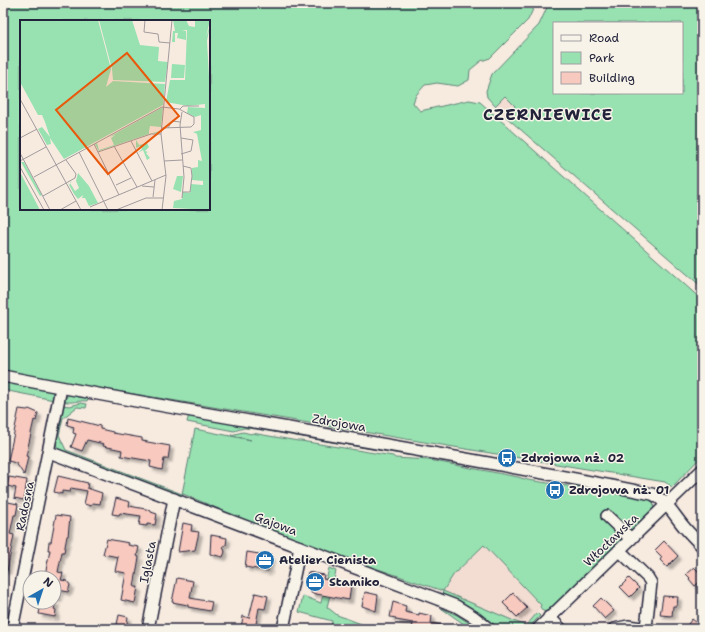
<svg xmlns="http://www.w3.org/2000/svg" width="705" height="632" viewBox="0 0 705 632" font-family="'Shantell Sans',sans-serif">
<defs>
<filter id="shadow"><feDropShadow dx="3.5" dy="3.5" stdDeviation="1" flood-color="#0004"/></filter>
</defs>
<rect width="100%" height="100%" fill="#f7ebe0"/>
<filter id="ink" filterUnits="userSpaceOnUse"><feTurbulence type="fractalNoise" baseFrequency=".025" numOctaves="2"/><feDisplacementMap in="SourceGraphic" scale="8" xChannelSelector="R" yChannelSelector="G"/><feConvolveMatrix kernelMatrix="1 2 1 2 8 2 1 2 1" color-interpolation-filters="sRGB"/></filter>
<g filter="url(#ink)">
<g fill="#f3ddd3">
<path d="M505,96L515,106L505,116L495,106Z"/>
<path d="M484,545L541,605L537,613L526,626L443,592L454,574Z"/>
</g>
<g fill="#98e2b1" stroke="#5d8276" fill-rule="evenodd">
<path d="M3,3H536L528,20L490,58L481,61L470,70L469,80L458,86L437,83L425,85L416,95L413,103L420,111L469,100L480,102L702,300V456L672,487L665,482L68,383L3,371ZM21,21H209V209H21Z"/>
<path d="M549,3H702V287L505,116L515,106L505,96L495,106L487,97L486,91L492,74L539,25ZM554,23H682V93H554Z"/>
<path d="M5,382L51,390L54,395V400L3,390Z"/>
<path d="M70,393L88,397L87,401C79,400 72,404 63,401Z"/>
<path d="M81,403L87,404L86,408L77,407L63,418L59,435L66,450L182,494L195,429L251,440L231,435L243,432L251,434L252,433L298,441H301L393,456L395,458L429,460L518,477L528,480L653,499L654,510L623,537V541L548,613L543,611L540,607L541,605L484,545L454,574L443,591L526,626L537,613L540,616L527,629H497L474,610L442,595L443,591L301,543L183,494L182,497L60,450L57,447L56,441L62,405L70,406Z"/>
<path d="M189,415L426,456L406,455L256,429L244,428L234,431L187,422Z"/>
<path d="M329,568L336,571L327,607L337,615L375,629H331L332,621L299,612L303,596L321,603Z"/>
<path d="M441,608L457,615L478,629H471Z"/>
</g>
<g fill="#f8c9be" stroke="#22223b" filter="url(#shadow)">
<path d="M19,409L27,410L29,409L38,413L36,421L34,420L26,456L28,457L24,475L16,463L8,461Z"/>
<path d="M68,418L100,426V429L113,432V433L142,438V441L170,446L168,459H164L162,470L150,467L151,461L121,456L122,450L103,446L104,444L87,440L82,451L71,447L76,434L73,433L74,427L67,425Z"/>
<path d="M58,476L88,483L87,488L102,493L100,504L93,503L91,506L84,504L87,491L71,488L70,492L62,491V494L54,492Z"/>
<path d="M9,477L27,480L24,500L14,498L16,488L7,486Z"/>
<path d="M116,498L130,502L129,506L151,510V512L157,514L155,525L147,524V526L139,525L141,516L120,513L119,515L112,514Z"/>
<path d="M3,501L18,504L16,515H14L10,534L14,535L7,571L3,570Z"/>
<path d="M56,515L70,517L68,536H67L64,552H62L58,572L63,573L61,580L67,581L70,585L68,592L59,590L58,599L54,598V578H47V575H45L50,550H48L49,542H51Z"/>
<path d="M183,523L192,525L191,531L199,532L195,550L178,552Z"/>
<path d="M211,535L227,538L226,545L223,546L225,552L223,557L210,554Z"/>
<path d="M107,539L129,543L128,545L139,547L137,556L139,557L134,587H138L135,603L121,600L126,573L115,571L118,557L103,554Z"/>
<path d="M664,541L678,556L667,567L660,560L662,557L655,550Z"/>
<path d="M247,552L271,556L268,571L245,567Z"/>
<path d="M694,567L702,575V580L695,586L689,579L690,578L686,574Z"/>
<path d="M308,572L324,575L323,579L351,584L349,600L311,593L312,588L305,586Z"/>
<path d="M177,578L193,581L190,598L212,602L210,611L188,607V605L172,602Z"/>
<path d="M629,578L639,588L630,597L620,587Z"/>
<path d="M365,592L378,595L376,611L362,606Z"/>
<path d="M255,593L268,596L265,609L259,608L255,629H241L243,616L249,618Z"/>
<path d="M513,593L527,608L517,617L503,603Z"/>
<path d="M663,596L678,597L677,606H673L672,616L660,615Z"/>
<path d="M601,598L614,611L605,619L593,606Z"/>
<path d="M41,602H56L54,609L56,610L55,617L39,614Z"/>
<path d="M393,602L406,606L405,612L419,615V613L432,616L431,623L446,626L445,629H412L413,623L396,620V618L390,617Z"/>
<path d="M119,615L128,617L126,629H116Z"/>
<path d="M692,619L702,627V629H684Z"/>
</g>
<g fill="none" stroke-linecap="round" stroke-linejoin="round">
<defs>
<g id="minor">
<path d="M3,376C219,419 437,450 652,494C667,500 675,517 685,528C690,534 696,540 702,546"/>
<path d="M49,452L456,606L474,617L489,629"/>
<path d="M607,516L631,539"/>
<path d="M619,550L648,578L651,583L646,628"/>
<path d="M549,617L561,629"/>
<path d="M12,629L61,388"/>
<path d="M148,629L174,499"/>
<path d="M283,629L300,547"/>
<path d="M538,629L702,470"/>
<path d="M614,629L628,626L648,629"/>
</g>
</defs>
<use href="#minor" stroke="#22223b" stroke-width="14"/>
<use href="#minor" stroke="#f7f3e8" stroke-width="11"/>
</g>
</g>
<defs>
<symbol id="bus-disc" viewBox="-11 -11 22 22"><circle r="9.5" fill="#1f6fb2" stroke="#f7f3e8"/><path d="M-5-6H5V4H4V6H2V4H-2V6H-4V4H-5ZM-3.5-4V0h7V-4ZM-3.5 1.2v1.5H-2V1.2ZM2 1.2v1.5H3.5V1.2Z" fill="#fff"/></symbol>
<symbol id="office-disc" viewBox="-11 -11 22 22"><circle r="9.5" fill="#1f6fb2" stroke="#f7f3e8"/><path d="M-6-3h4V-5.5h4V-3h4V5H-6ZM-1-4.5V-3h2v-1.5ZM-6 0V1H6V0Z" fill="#fff"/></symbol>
</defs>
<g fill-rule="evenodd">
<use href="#bus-disc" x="496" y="447" width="22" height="22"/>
<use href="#bus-disc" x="544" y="479" width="22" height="22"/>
<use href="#office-disc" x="254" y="549" width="22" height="22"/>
<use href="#office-disc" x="304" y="571" width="22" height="22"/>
</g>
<g text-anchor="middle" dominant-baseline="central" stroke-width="3" stroke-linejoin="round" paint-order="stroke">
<g font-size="12" fill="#22223b" stroke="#f7f3e8">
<text transform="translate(339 423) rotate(10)">Zdrojowa</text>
<text transform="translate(25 506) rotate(-78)">Radosna</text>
<text transform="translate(276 524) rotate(21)">Gajowa</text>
<text transform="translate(611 540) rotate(-44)">Włocławska</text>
<text transform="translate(148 562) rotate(-79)">Iglasta</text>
</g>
<g font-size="12" font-weight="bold" fill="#22223b" stroke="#f7f3e8" text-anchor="start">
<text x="521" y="458">Zdrojowa nż. 02</text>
<text x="569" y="490">Zdrojowa nż. 01</text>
<text x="279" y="560">Atelier Cienista</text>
<text x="329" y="582">Stamiko</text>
</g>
<g font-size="16" font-weight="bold" letter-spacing="1" fill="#22223b" stroke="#f7f3e8">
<text x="548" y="114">CZERNIEWICE</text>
</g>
</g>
<g transform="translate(20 20)">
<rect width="190" height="190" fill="#f7ebe0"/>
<path d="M78,0L91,49L86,67L93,61L145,64L143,85L44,139L30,118L31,124L27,125L18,109L22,107L30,117L25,102L22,95H18L0,62V1ZM79,0H112L120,25L139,27L138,41L148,42L145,62L93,60L92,49ZM153,0H166L169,6L175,7V0H190L186,17L190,5L187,21L190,74V190L153,188L154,181L162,179L163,172L170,173L171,164L183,165V161L172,160V148L178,147V140L182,141L177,114L173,112L181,110V95L175,97L167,93L168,87L185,88V84L168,86L146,82L150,60H165L167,10H162L166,11V20L157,18L158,13H155V22H152L153,11H155ZM152,44L165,45L164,58H151ZM143,87L141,107L130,106L129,111V114L140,111V108V113L129,114L79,131L78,130L75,124L77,123L79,130L94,125L91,118L95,115L89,117ZM116,120L119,125L127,123L129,127L125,131L128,132L126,133L130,138L127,140L123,130L118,133L122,129L120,126L116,128ZM1,142H4L22,175L20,176ZM0,152L20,190H0ZM58,153L69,166L78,183L69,186L65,178H62L63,175L58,179L54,174L48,163L50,165V162L52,161L50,163L55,171L59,168L56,161ZM157,156H163L161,172L153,169Z" fill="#98e2b1"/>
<path fill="none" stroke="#a29b9e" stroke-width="1" d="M125,0L124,12L138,14L139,22L150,23M0,79L61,190M160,89L163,86H179M148,108L152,101L160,102M0,118L17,109M161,118L173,120L171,131L161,134M111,121L132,161M74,124L99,175M94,126L117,167M59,132L88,190M78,132L131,114H141M0,133L30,190M0,141L26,127M144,141L162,140M0,147L24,190M14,157L142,87L159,89L174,97V104L171,107L142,108M96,165L111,158M122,166L134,167M162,172H170L172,156L171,148L163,146M23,176L55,158L56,154L46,140M133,177L135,160M162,178L164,157L160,105L162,92M70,187L146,155M40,190L56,181M96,190L126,178H143M142,190L146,156L141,114L152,0"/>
<path fill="#e8590c" fill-opacity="0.15" stroke="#e8590c" stroke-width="2" d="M107,33L159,96L88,154L36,90Z"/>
<rect width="190" height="190" fill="none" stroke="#22223b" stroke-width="2"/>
</g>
<rect width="705" height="632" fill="none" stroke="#f7f3e8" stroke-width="16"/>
<rect x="8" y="8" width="689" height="616" fill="none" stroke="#22223b" stroke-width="1.5" filter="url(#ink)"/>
<rect x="553" y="22" width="130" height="72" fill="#f7f3e8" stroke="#a29fa3"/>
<rect x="561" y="35" width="20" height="6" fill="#f7f3e8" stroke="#a29fa3"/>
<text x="589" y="42" font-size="12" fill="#22223b">Road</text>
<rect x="561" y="52" width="20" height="12" fill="#98e2b1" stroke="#a29fa3"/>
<text x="589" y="62" font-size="12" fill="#22223b">Park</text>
<rect x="561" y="72" width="20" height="12" fill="#f8c9be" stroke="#a29fa3"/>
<text x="589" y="82" font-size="12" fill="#22223b">Building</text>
<g transform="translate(42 590) rotate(39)"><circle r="19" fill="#f7f3e8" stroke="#a29fa3"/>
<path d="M0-3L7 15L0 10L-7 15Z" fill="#1f6fb2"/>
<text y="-6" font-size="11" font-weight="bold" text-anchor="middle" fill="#22223b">N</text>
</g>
</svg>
